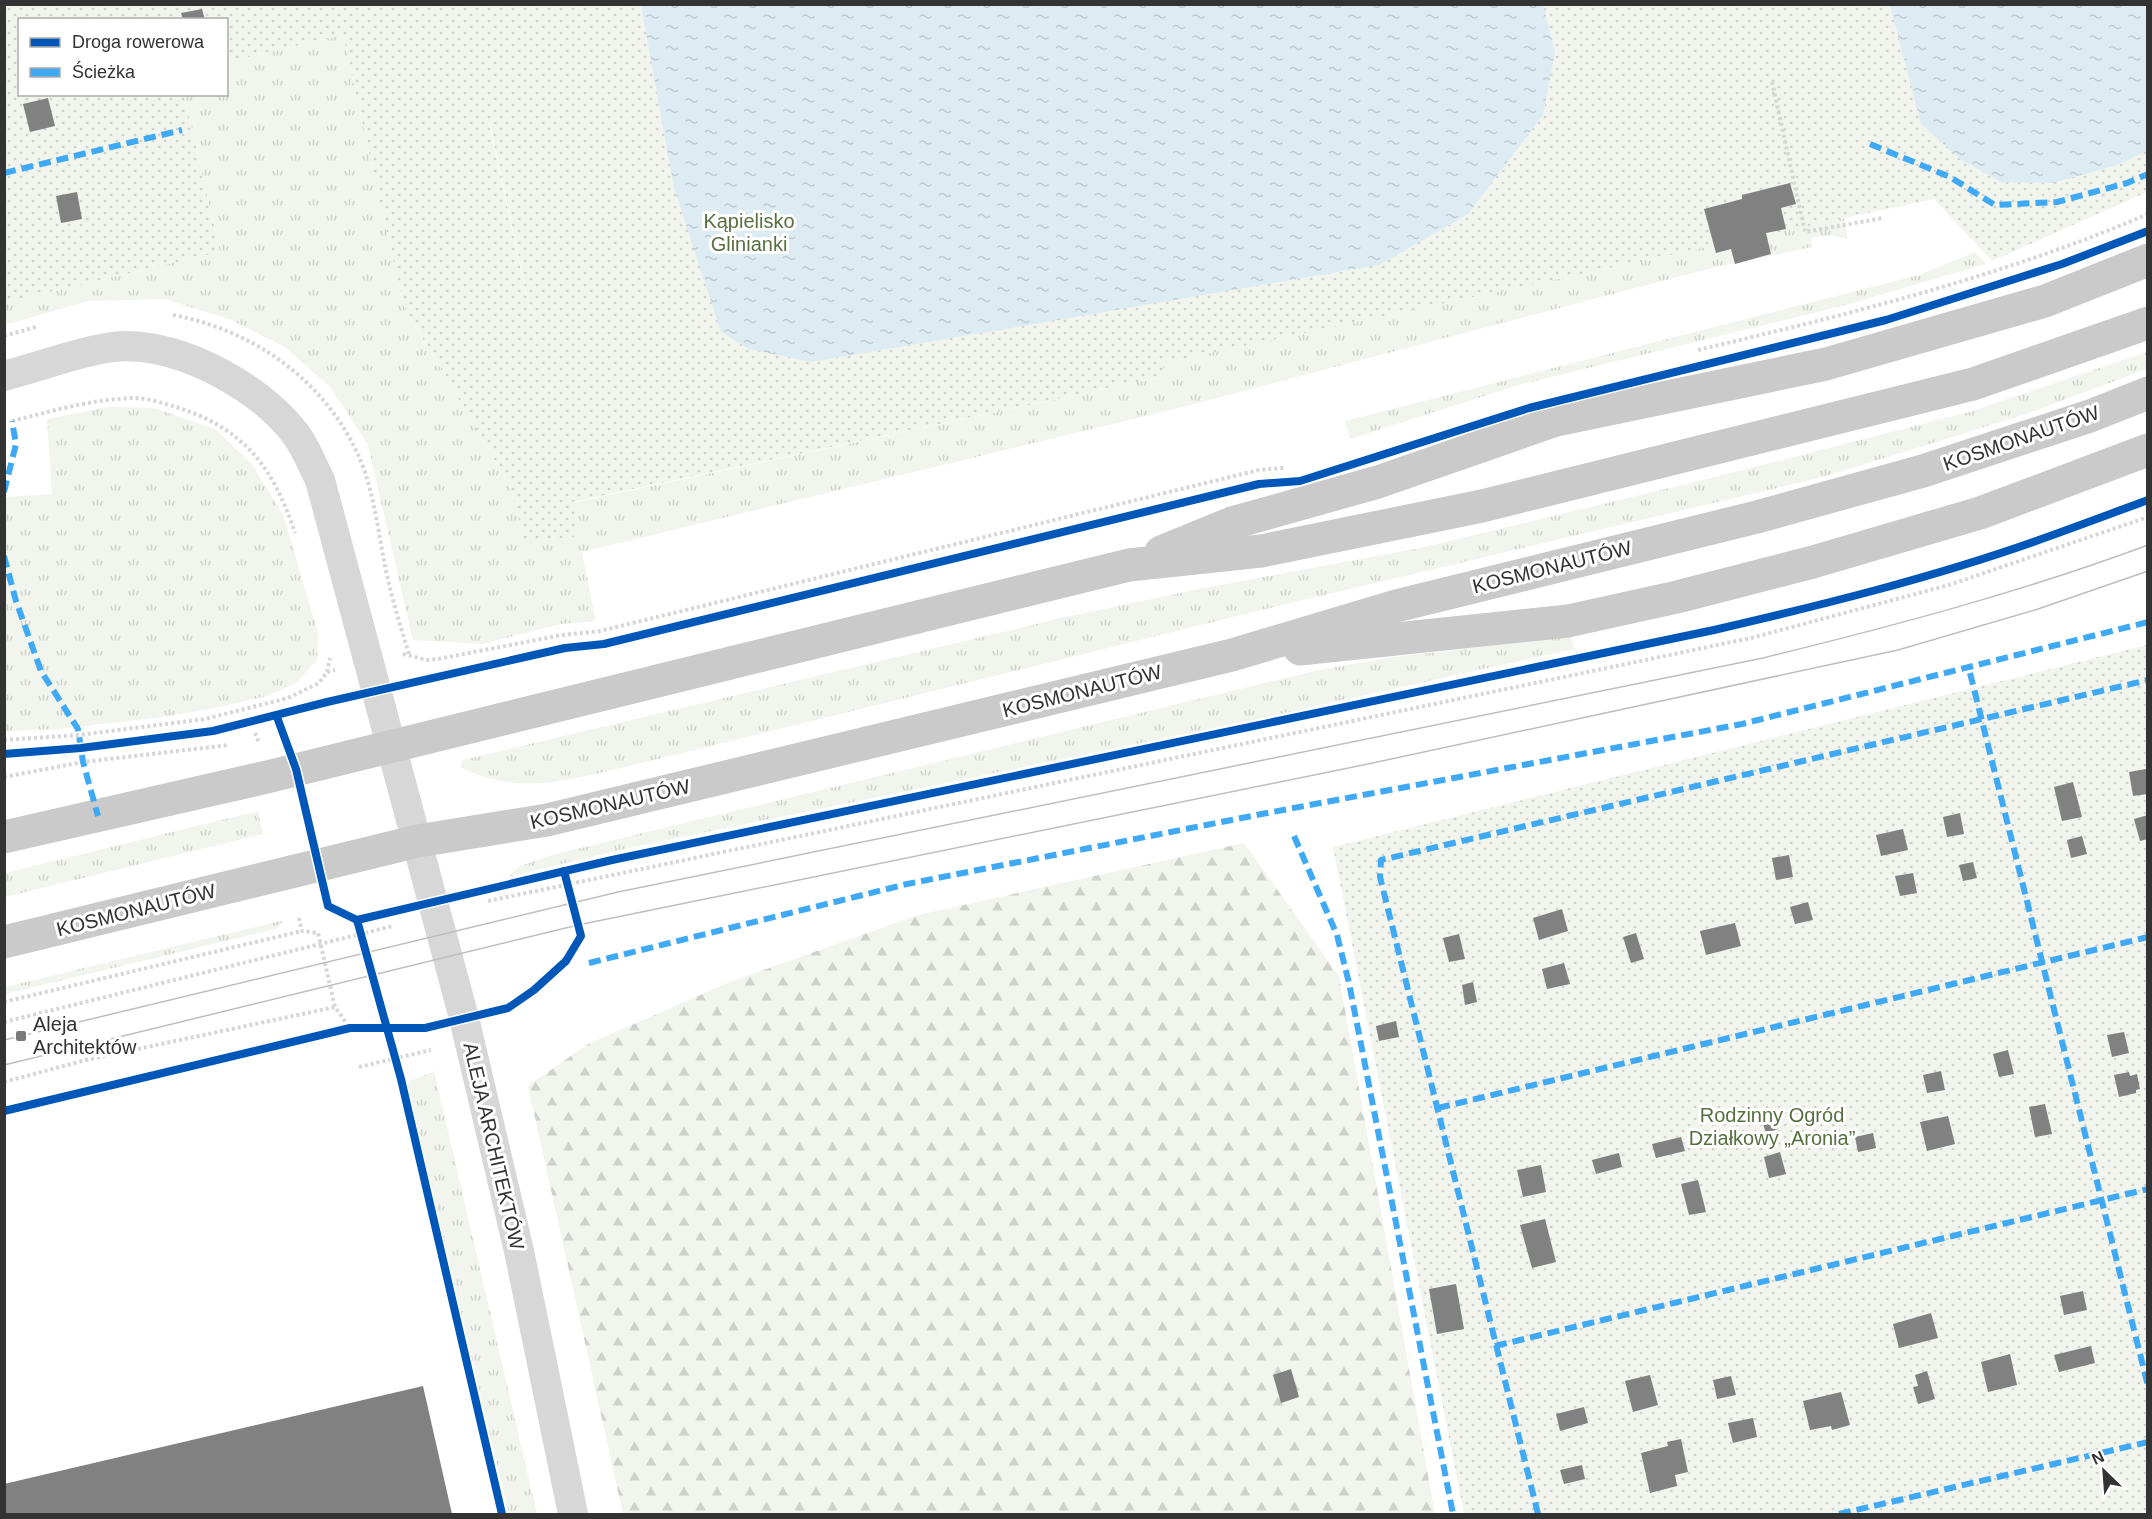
<svg xmlns="http://www.w3.org/2000/svg" width="2152" height="1519" viewBox="0 0 2152 1519" font-family="Helvetica,sans-serif">
<defs>
<pattern id="grass-tufts" width="24" height="20" patternUnits="userSpaceOnUse" patternTransform="scale(1.5)"><rect width="24" height="20" fill="#f1f5ed"/><path d="M3 7l-1-3M5 7V3M7 7l1-3M15 17l-1-3M17 17v-4M19 17l1-3" fill="none" stroke="#cfd2cc"/></pattern>
<pattern id="forest-firs" width="22" height="20" patternUnits="userSpaceOnUse" patternTransform="scale(1.5)"><rect width="22" height="20" fill="#f1f5ed"/><path d="M5 1l3.5 6h-7zM16 11l3.5 6h-7z" fill="#cfd2cc"/></pattern>
<pattern id="park-dots" width="8" height="8" patternUnits="userSpaceOnUse" patternTransform="scale(1.5)"><rect width="8" height="8" fill="#f1f5ed"/><path d="M2 2h.1M6 6h.1" fill="none" stroke="#cfd2cc" stroke-width="1.8" stroke-linecap="round"/></pattern>
<pattern id="water-ripples" width="26" height="14" patternUnits="userSpaceOnUse" patternTransform="scale(1.5)"><rect width="26" height="14" fill="#ddebf3"/><path d="M2 4q2-2 4 0t4 0M15 11q2-2 4 0t4 0" fill="none" stroke="#becad1"/></pattern>
</defs>
<rect width="100%" height="100%" fill="#fff"/>
<g fill="url(#grass-tufts)">
<path d="M343,35L403,305L510,486L525,543L572,503L1165,376L1162,363L1844,218L1848,239L1830,235L1811,238L1812,247L1708,269L1171,410L582,552L596,621L561,624L482,644L413,640L368,445L331,388L285,347L231,320L164,299L88,301L5,325L4,302L220,252L184,95L226,94L227,62Z"/>
<path d="M1975,252L1986,264L1842,306L1519,385L1350,439L1345,421L1919,275Z"/>
<path d="M2147,352V369L2023,415L1823,477L1270,608L601,773C547,784 511,792 460,767L463,760L1061,618L1199,589L1420,548L1715,477L1969,412Z"/>
<path d="M108,407L154,408L215,429L251,463L283,514L318,633L317,660L296,683L267,696L220,707L163,717L59,729L5,731V497L52,494L47,419Z"/>
<path d="M1571,636L1574,649L1253,720L624,849L507,877L520,866L552,855L1319,670L1388,658Z"/>
<path d="M258,811L263,834L5,897V873Z"/>
<path d="M284,920L276,929L5,994V987Z"/>
<path d="M434,1071L537,1514H509L406,1083Z"/>
</g>
<path fill="url(#forest-firs)" d="M1244,843L1339,976L1435,1514H623L528,1086L588,1044L730,982L918,915Z"/>
<g fill="url(#park-dots)" fill-rule="evenodd">
<path d="M4,5H2147V192L1992,261L1934,199L1163,363L1165,376L572,502L578,536L525,543L510,486L403,305L343,35L227,62L226,20H20V94L184,95L220,252L5,302ZM489,123L490,124L554,421Z"/>
<path d="M2147,645V1514H1464L1333,847Z"/>
</g>
<g fill="url(#water-ripples)">
<path d="M641,5H1543L1555,52L1543,115L1468,214L1379,265L811,362L749,349L721,332L674,188Z"/>
<path d="M1890,5H2147V151L2117,165L2052,183L2001,182L1960,159L1921,124Z"/>
</g>
<g fill="#818181">
<path d="M202,9L205,20H183L181,13Z"/>
<path d="M48,98L55,126L30,132L23,104Z"/>
<path d="M1790,183L1796,204L1781,208L1786,229L1766,233L1771,254L1735,264L1731,249L1716,253L1704,209L1742,199V195Z"/>
<path d="M77,192L82,219L61,223L56,196Z"/>
<path d="M2146,769L2148,794L2133,796L2129,772Z"/>
<path d="M2073,782L2082,817L2062,821L2054,787Z"/>
<path d="M1960,813L1964,834L1947,837L1943,817Z"/>
<path d="M2148,815V839L2140,841L2134,819Z"/>
<path d="M1903,829L1908,850L1881,856L1876,835Z"/>
<path d="M2082,836L2087,854L2071,858L2067,840Z"/>
<path d="M1789,855L1793,877L1776,880L1772,858Z"/>
<path d="M1973,862L1977,878L1963,881L1959,865Z"/>
<path d="M1913,873L1917,893L1900,896L1895,876Z"/>
<path d="M1808,902L1813,920L1795,924L1790,907Z"/>
<path d="M1562,909L1568,931L1539,940L1533,918Z"/>
<path d="M1735,923L1741,946L1706,955L1700,931Z"/>
<path d="M1636,933L1644,959L1631,963L1623,937Z"/>
<path d="M1459,934L1465,959L1449,962L1443,938Z"/>
<path d="M1564,963L1570,984L1547,989L1542,969Z"/>
<path d="M1473,982L1477,1002L1465,1005L1462,985Z"/>
<path d="M1396,1021L1399,1037L1379,1041L1376,1026Z"/>
<path d="M2124,1032L2129,1053L2112,1057L2107,1035Z"/>
<path d="M2008,1050L2014,1074L1999,1077L1993,1054Z"/>
<path d="M1941,1071L1945,1090L1927,1093L1923,1075Z"/>
<path d="M2129,1072L2130,1076L2137,1074L2140,1089L2136,1090V1093L2119,1097L2114,1075Z"/>
<path d="M2045,1104L2052,1134L2035,1137L2029,1107Z"/>
<path d="M1774,1114L1778,1129L1766,1133L1761,1118Z"/>
<path d="M1948,1116L1955,1144L1927,1151L1920,1122Z"/>
<path d="M1873,1133L1876,1148L1858,1152L1855,1137Z"/>
<path d="M1681,1137L1685,1151L1656,1158L1652,1144Z"/>
<path d="M1780,1152L1786,1174L1769,1178L1764,1157Z"/>
<path d="M1619,1153L1622,1167L1596,1174L1592,1160Z"/>
<path d="M1541,1165L1546,1192L1523,1197L1517,1170Z"/>
<path d="M1698,1180L1706,1212L1689,1215L1681,1184Z"/>
<path d="M1545,1219L1556,1262L1532,1268L1520,1225Z"/>
<path d="M1456,1284L1464,1329L1437,1334L1429,1289Z"/>
<path d="M2083,1291L2087,1310L2064,1315L2060,1296Z"/>
<path d="M1931,1313L1938,1338L1899,1348L1893,1324Z"/>
<path d="M2091,1346L2095,1363L2059,1372L2054,1355Z"/>
<path d="M2010,1354L2017,1385L1988,1392L1981,1362Z"/>
<path d="M1291,1369L1299,1397L1281,1403L1273,1375Z"/>
<path d="M1927,1371L1935,1399L1918,1404L1913,1387L1918,1386L1915,1375Z"/>
<path d="M1650,1375L1658,1405L1633,1412L1625,1381Z"/>
<path d="M1731,1376L1736,1395L1717,1399L1713,1380Z"/>
<path d="M423,1386L452,1514H4V1484Z"/>
<path d="M1841,1392L1850,1425L1832,1430L1831,1426L1810,1430L1803,1401Z"/>
<path d="M1584,1407L1588,1423L1560,1431L1556,1414Z"/>
<path d="M1753,1418L1757,1437L1733,1443L1728,1423Z"/>
<path d="M1681,1439L1688,1472L1675,1475L1677,1486L1650,1493L1641,1453L1668,1446L1667,1442Z"/>
<path d="M1582,1465L1585,1479L1564,1484L1560,1470Z"/>
</g>
<g fill="none" stroke-linecap="round" stroke-linejoin="round">
<g stroke="#d6d6d6" stroke-width="4" stroke-dasharray="3 3" stroke-linecap="butt">
<path d="M1772,82L1805,232L1883,218"/>
<path d="M173,315C259,331 335,388 365,472C375,503 379,535 385,566C391,595 400,626 409,654"/>
<path d="M4,336L36,327"/>
<path d="M1698,350C1850,314 2004,276 2148,214"/>
<path d="M12,421C52,411 93,399 134,398C149,398 165,404 179,408C245,429 274,469 295,533"/>
<path d="M403,654L427,660L438,659L562,635L600,631L1259,470L1284,468"/>
<path d="M327,672L330,658"/>
<path d="M255,733L259,743"/>
<path d="M4,740L79,735L205,719L288,698L319,683L327,672L335,670"/>
<path d="M4,777L83,762L229,745"/>
<path d="M488,901L1751,638L1949,585L2148,517"/>
<path d="M299,918L302,931L318,933L335,1007L350,1028"/>
<path d="M4,1002L302,931"/>
<path d="M4,1022L393,926"/>
<path d="M359,1067L431,1050"/>
<path d="M4,1082L86,1060L335,1007"/>
</g>
<path stroke="#d7d7d7" stroke-width="30" d="M4,376C38,367 72,354 106,348C168,336 257,384 294,432C305,445 312,465 320,480L464,1018L519,1251L573,1514"/>
<g stroke="#cacaca" stroke-width="33">
<path d="M1161,552L1232,523L1378,482L1556,420L1826,364L2045,301L2148,260"/>
<path d="M1300,649L1568,621L1677,597L1813,562L1980,513L2148,450"/>
<path d="M4,837L267,777L1129,565L1261,551L1482,506L1973,384L2148,323"/>
<path d="M4,942L418,841L547,820L1232,655L1396,606L1757,517L1923,471L2090,416L2148,393"/>
</g>
<g stroke="#bebebe" stroke-width="1.5">
<path d="M4,1040L618,892L1763,658C1893,626 2022,592 2148,545"/>
<path d="M4,1065L578,925L1368,764L1898,650L2038,609L2148,571"/>
</g>
<g stroke="#3fa9f5" stroke-width="6" stroke-dasharray="12 6" stroke-linecap="butt">
<path d="M1870,144L1950,177L1995,205L2057,202L2127,183L2148,174"/>
<path d="M4,173L182,130"/>
<path d="M4,492L16,444L12,421"/>
<path d="M4,556L16,601L41,671L78,729L83,762L98,816"/>
<path d="M1970,673L2148,1386"/>
<path d="M1294,836L1337,935L1349,983L1453,1514"/>
<path d="M589,963L907,884L1267,813L1742,724L2148,622"/>
<path d="M1438,1108L2148,937"/>
<path d="M1495,1346L2148,1189"/>
<path d="M1538,1514L1380,877L1381,860L2148,680"/>
<path d="M1839,1514L2148,1442"/>
</g>
<defs>
<g id="cycleway">
<path d="M277,717L296,769L328,906L357,920L401,1079L502,1514"/>
<path d="M4,754L81,748L213,731L327,702L565,648L604,644L1259,484L1300,481L1529,408L1886,320L2062,264L2148,231"/>
<path d="M357,920L612,860L1714,630C1822,605 1931,578 2036,541C2073,528 2110,514 2148,500"/>
<path d="M4,1111L350,1028H425L508,1008L534,990L566,961L581,936L564,871"/>
</g>
</defs>
<use href="#cycleway" stroke="#fff" stroke-width="11"/>
<use href="#cycleway" stroke="#0057b8" stroke-width="8"/>
</g>
<rect fill="#7a7a7a" stroke="#fff" stroke-width="2" x="15" y="1030" width="12" height="12" rx="3"/>
<g text-anchor="middle" dominant-baseline="central" stroke-width="6" stroke-linejoin="round" paint-order="stroke">
<g font-size="20" fill="#56703f" stroke="#fff">
<text x="749" y="221">Kąpielisko<tspan x="749" dy="23">Glinianki</tspan></text>
<text x="1772" y="1115">Rodzinny Ogród<tspan x="1772" dy="23">Działkowy „Aronia”</tspan></text>
</g>
<g font-size="20" fill="#333" stroke="#fff">
<text transform="translate(2021 438) rotate(-19)">KOSMONAUTÓW</text>
<text transform="translate(1552 567) rotate(-14)">KOSMONAUTÓW</text>
<text transform="translate(1082 691) rotate(-14)">KOSMONAUTÓW</text>
<text transform="translate(610 804) rotate(-13)">KOSMONAUTÓW</text>
<text transform="translate(136 910) rotate(-14)">KOSMONAUTÓW</text>
<text transform="translate(494 1146) rotate(77)">ALEJA ARCHITEKTÓW</text>
</g>
<g font-size="20" fill="#333" stroke="#fff" text-anchor="start">
<text x="33" y="1024">Aleja<tspan x="33" dy="23">Architektów</tspan></text>
</g>
</g>
<rect width="2152" height="1519" fill="none" stroke="#333333" stroke-width="12"/>
<rect x="18" y="18" width="210" height="78" fill="#ffffff" stroke="#adadad" stroke-width="1.5"/>
<rect x="30" y="38" width="30" height="9" fill="#0057b8" stroke="#adadad" stroke-width="1.5"/>
<text x="72" y="48" font-size="18" fill="#333333">Droga rowerowa</text>
<rect x="30" y="68" width="30" height="9" fill="#3fa9f5" stroke="#adadad" stroke-width="1.5"/>
<text x="72" y="78" font-size="18" fill="#333333">Ścieżka</text>
<g transform="translate(2104 1471) rotate(335)" stroke="#ffffff" stroke-width="4.5" paint-order="stroke">
<path d="M0-4.5L10 22L0 15L-10 22Z" fill="#333333"/>
<text y="-9" font-size="16" font-weight="bold" text-anchor="middle" fill="#333333">N</text>
</g>
</svg>
